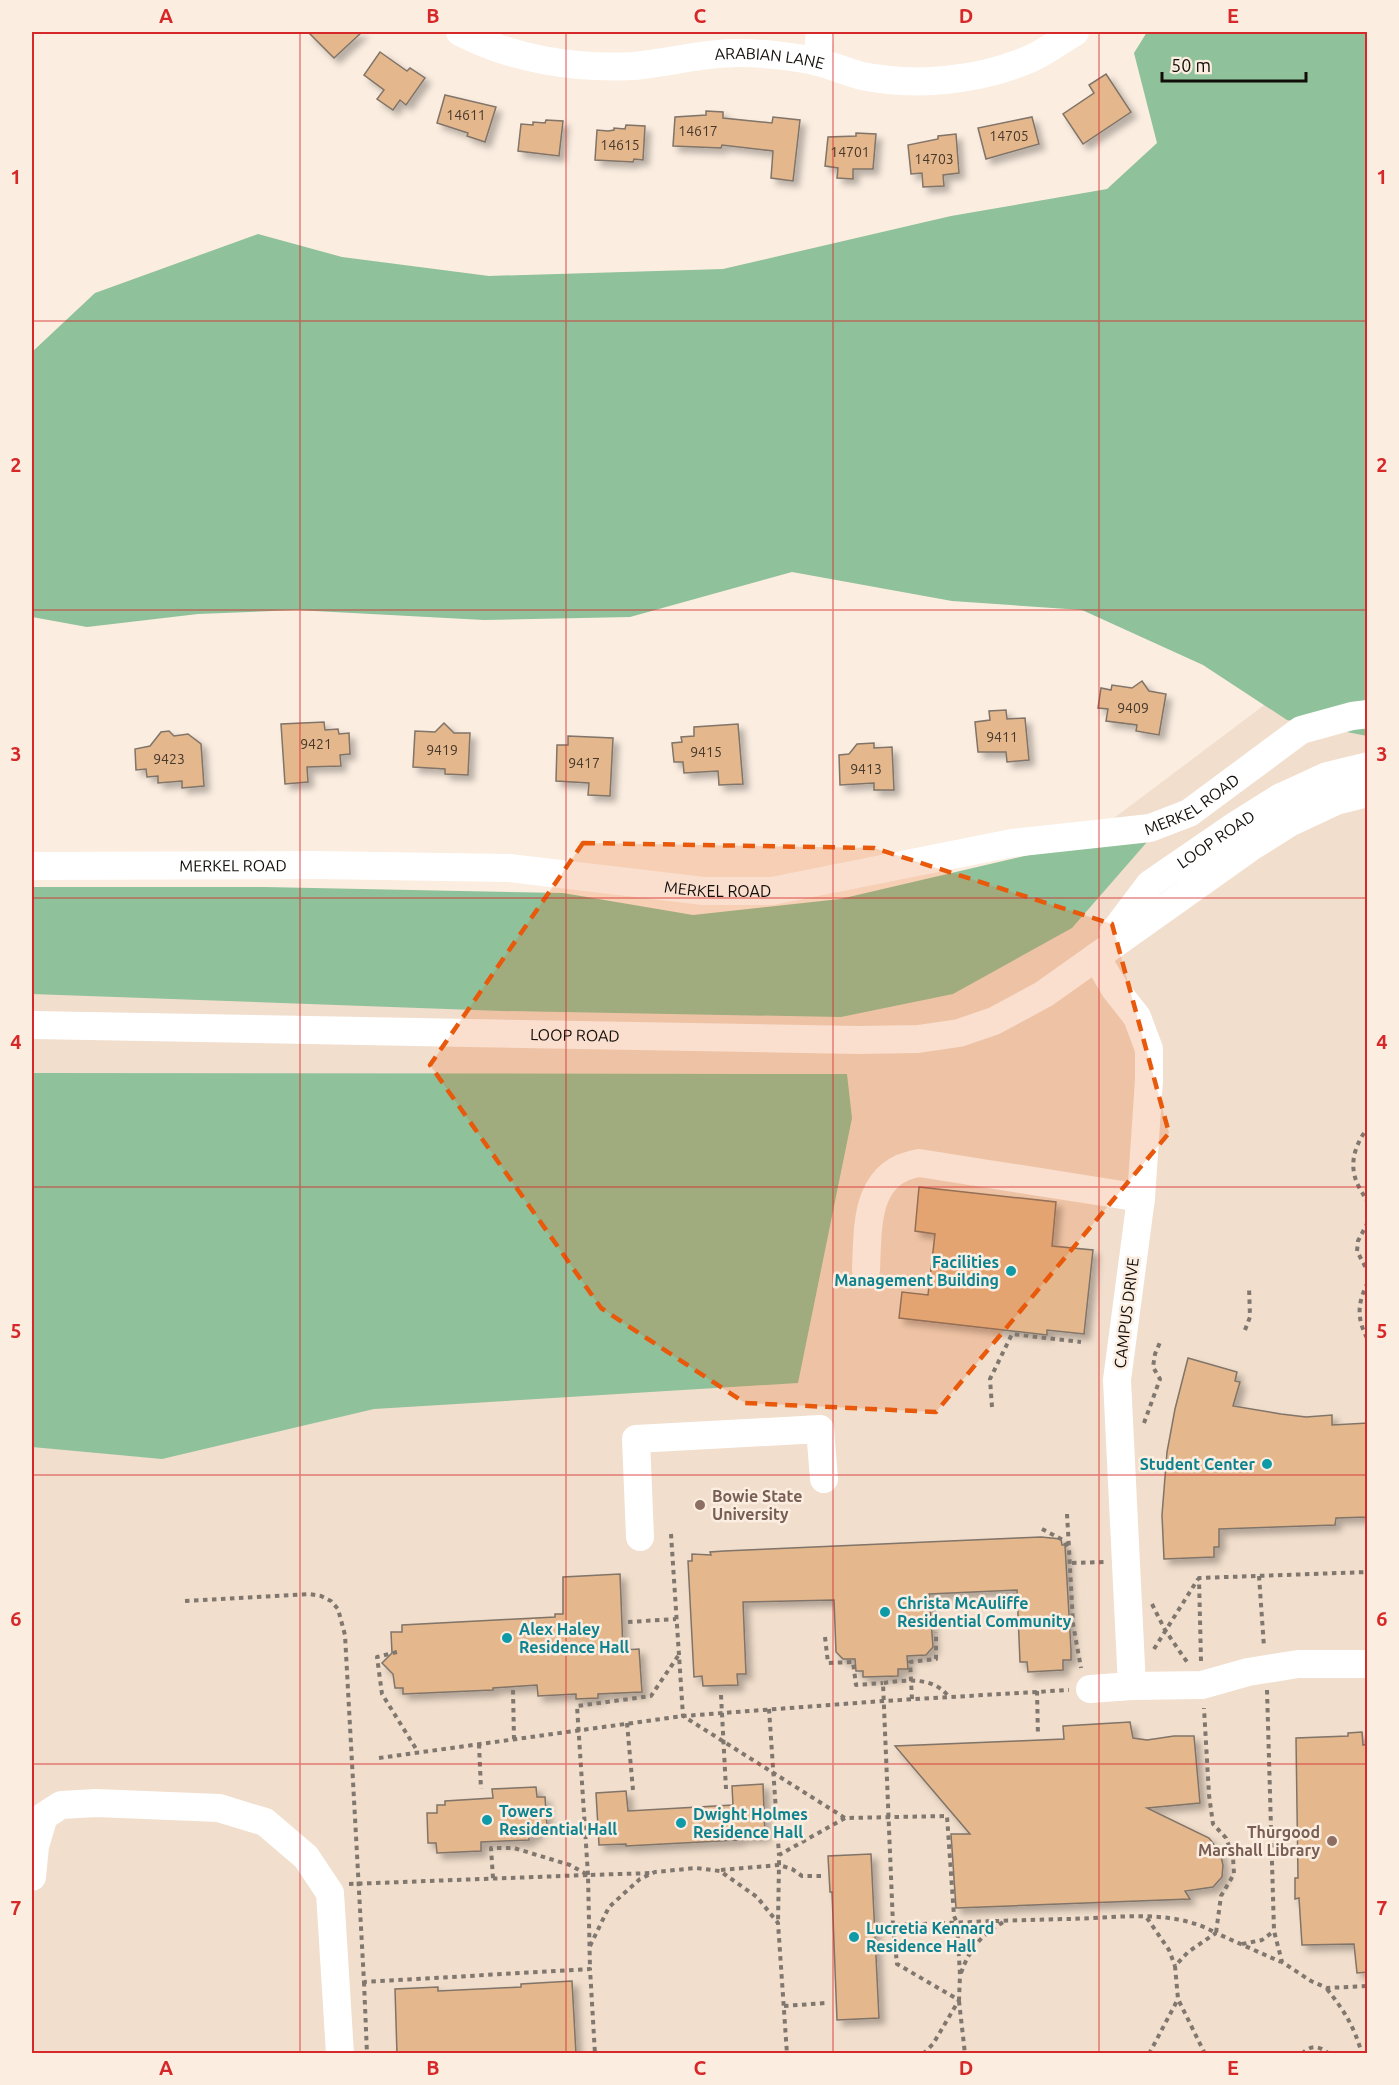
<svg xmlns="http://www.w3.org/2000/svg" width="1399" height="2085" viewBox="0 0 1399 2085" font-family="Ubuntu,sans-serif">
<defs>
<filter id="shadow"><feDropShadow dx="5.5" dy="5.5" stdDeviation="3" flood-color="#0004"/></filter>
</defs>
<rect width="100%" height="100%" fill="#fbede0"/>
<path fill="#f1decc" d="M1367,628V2053H32V957L936,945L1070,851Z"/>
<g fill="#8fc19a">
<path d="M1147,32H1367V736L1287,720L1203,665L1082,610L952,601L792,572L630,617L484,620L296,610L198,614L87,627L32,617V352L95,293L258,234L342,257L489,276L723,269L951,216L1107,189L1157,143L1134,53Z"/>
<path d="M1147,842L1072,928L953,994L841,1017L502,1011L32,994V887H264L563,893L693,915L840,899L1067,846Z"/>
<path d="M32,1073L847,1074L852,1118L798,1383L374,1409L162,1459L32,1447Z"/>
</g>
<g fill="#e4b78d" stroke="#807468" stroke-width="1.5" filter="url(#shadow)">
<path d="M308,32H362L334,58Z"/>
<path d="M380,52L407,71L410,68L425,78L406,105L400,100L393,110L377,99L384,90L364,75Z"/>
<path d="M1106,74L1131,112L1083,144L1063,114L1094,93L1089,85Z"/>
<path d="M445,95L496,107L485,142L467,136L468,133L437,123Z"/>
<path d="M706,111L723,112V118L772,123L773,117L800,120L793,181L771,178L773,151L722,145L721,148L673,146L675,117L706,115Z"/>
<path d="M1032,117L1039,144L986,159L978,128Z"/>
<path d="M546,120L563,121L559,156L518,151L521,124L533,125V122L545,123Z"/>
<path d="M626,125L645,126L643,160L634,159L633,162L595,160L597,130L608,131L614,130V128L625,129Z"/>
<path d="M856,133L876,134L873,169H853V179L837,178L838,168L825,166L828,137L856,136Z"/>
<path d="M956,134L959,173L943,175L944,186L923,187L922,173L911,174L908,145L938,139V136Z"/>
<path d="M1142,681L1149,691L1166,694L1159,735L1136,731L1137,725L1106,721L1108,709L1098,708L1101,688L1111,690L1112,685L1132,688Z"/>
<path d="M1006,710L1007,719L1025,718L1029,760L1007,762L1006,752H978L975,722L990,720L989,711Z"/>
<path d="M324,722L325,730L338,729L339,734L349,733L350,754L340,755L341,766L307,767L308,782L285,784L281,724Z"/>
<path d="M444,723L454,733H470L468,775L445,774V769L413,767L415,731L435,732Z"/>
<path d="M738,724L743,784L719,785L718,771L684,773L683,762H674L672,743L682,742L681,737L694,736V727Z"/>
<path d="M169,731L174,736L188,734L201,744L204,786L182,788V781L158,783V776L147,777L146,769L136,770L135,749L150,746L161,732Z"/>
<path d="M568,736L613,738L610,796L588,795L589,783L556,781L557,745H568Z"/>
<path d="M874,743V748L892,747L894,790H874V783L840,785L839,755L849,754L857,744Z"/>
<path d="M919,1187L1056,1202L1052,1246L1093,1250L1084,1334L1047,1330V1335L899,1318L902,1292L928,1295L935,1234L915,1231Z"/>
<path d="M1188,1358L1237,1372L1235,1381L1240,1382L1233,1406L1281,1414L1306,1417L1332,1415V1425L1368,1423V1517L1336,1518L1335,1525L1219,1529V1547H1214V1557L1164,1559L1162,1515L1167,1452L1175,1409Z"/>
<path d="M1041,1537L1061,1539L1062,1545H1065L1071,1650V1660H1063V1670L1028,1672L1027,1662H1020L1017,1590L929,1594L933,1647L926,1655L907,1656L908,1669H898V1676L863,1677V1671H856L855,1659H843L836,1652L834,1600L743,1602L746,1674H737L738,1685L703,1686L702,1676L694,1677L688,1561H692V1554L711,1555L710,1552L724,1551Z"/>
<path d="M620,1574L623,1650L639,1649L642,1692L598,1694V1698L576,1699V1694L538,1696L537,1685L493,1688V1690L403,1694V1688H395L393,1674L382,1663L392,1653L391,1632H402V1625L555,1617V1614H563V1577Z"/>
<path d="M1130,1722L1133,1738L1147,1740L1174,1736H1194L1200,1803L1147,1808L1209,1838L1220,1852L1223,1865L1222,1877L1213,1887L1185,1891L1190,1899L956,1908L951,1834H970L895,1746L1064,1739L1063,1726Z"/>
<path d="M1362,1732L1363,1745L1368,1744V1972L1357,1973L1354,1944L1302,1945L1299,1898L1295,1899V1878H1298L1296,1738L1348,1736V1733Z"/>
<path d="M763,1784L765,1836L739,1838V1840L626,1846V1844L599,1845L596,1793L626,1791L628,1811L733,1805L732,1786Z"/>
<path d="M536,1787L537,1797H545L547,1827L536,1828L537,1835L529,1836V1840L481,1842V1851L437,1853L436,1843H428L427,1813H437V1805H445V1801L493,1798L492,1789Z"/>
<path d="M871,1854L879,2018L837,2020L832,1892H830L828,1856Z"/>
<path d="M572,1981L576,2054H397L395,1989L438,1987V1991L521,1987V1984Z"/>
</g>
<g fill="none" stroke-linecap="round" stroke-linejoin="round">
<g stroke="#80776f" stroke-width="4" stroke-dasharray="4.5 4.5" stroke-linecap="butt">
<path d="M1364,1133C1353,1150 1349,1168 1359,1187C1362,1193 1366,1198 1368,1204"/>
<path d="M1368,1222L1358,1241L1357,1251L1368,1272"/>
<path d="M1245,1330L1250,1317L1249,1286"/>
<path d="M1367,1338C1356,1317 1358,1302 1368,1282"/>
<path d="M992,1407L990,1379L1012,1334L1081,1342"/>
<path d="M1144,1423L1160,1379L1153,1367L1155,1354L1161,1340"/>
<path d="M1067,1514L1069,1548"/>
<path d="M1042,1529L1063,1540L1069,1549L1073,1624L1081,1668"/>
<path d="M671,1534L683,1716L845,1818"/>
<path d="M1072,1563L1104,1562"/>
<path d="M1259,1576L1264,1647"/>
<path d="M185,1601L309,1594L321,1596L331,1601L338,1609L345,1635L364,1982L590,1969L595,2054"/>
<path d="M1152,1604L1165,1630L1187,1662"/>
<path d="M628,1622L676,1619"/>
<path d="M825,1637L828,1663L853,1662L856,1685L883,1683"/>
<path d="M1154,1649L1198,1579"/>
<path d="M397,1652L377,1657L382,1694L418,1752"/>
<path d="M1201,1661L1199,1578L1368,1572"/>
<path d="M513,1690L514,1739"/>
<path d="M1267,1690L1274,1931L1282,1962L1311,1981L1327,1988L1368,1986"/>
<path d="M1037,1691L1038,1736"/>
<path d="M721,1695L726,1789"/>
<path d="M912,1699L910,1662L936,1659V1632"/>
<path d="M769,1709L779,1855"/>
<path d="M627,1723L633,1790"/>
<path d="M479,1744L481,1789"/>
<path d="M379,1758L683,1716L883,1701L1069,1690"/>
<path d="M721,1870L779,1865L778,1922"/>
<path d="M588,1875L577,1706L651,1696L678,1656"/>
<path d="M821,1876H802L792,1869L779,1865V1855L845,1818L947,1816L954,1916L957,1923L960,1975L959,2000L897,1964L893,1925C951,1923 1010,1920 1068,1919C1117,1918 1172,1908 1216,1933L1221,1896L1234,1874L1233,1857L1226,1838L1213,1824L1209,1795L1204,1708"/>
<path d="M493,1878L491,1848H514L570,1865L588,1875L653,1873"/>
<path d="M349,1884L588,1875L590,1969"/>
<path d="M1147,1918L1169,1950L1175,1966"/>
<path d="M893,1925L883,1683C906,1680 933,1676 949,1697"/>
<path d="M1242,1944L1262,1940L1274,1931"/>
<path d="M590,1946L609,1907L640,1879L655,1872L696,1868L720,1871L757,1897L778,1923L787,2054"/>
<path d="M961,1973C970,1948 981,1935 1005,1921"/>
<path d="M364,1982L367,2054"/>
<path d="M1327,1989C1345,2012 1354,2026 1362,2054"/>
<path d="M959,2001L965,2054"/>
<path d="M784,2006L826,2003"/>
<path d="M923,2054L933,2044L959,2000"/>
<path d="M1149,2054L1178,1999"/>
<path d="M1205,2054L1178,1999L1175,1966L1188,1952L1216,1933L1281,1962"/>
<path d="M1302,2054C1311,2044 1320,2046 1329,2054"/>
</g>
<g stroke="#fff" stroke-width="28">
<path id="s1" d="M460,32C512,59 574,69 633,66C669,63 705,52 741,53C763,53 798,57 818,62C833,66 847,72 862,76C916,87 980,81 1032,58C1047,51 1061,40 1075,32"/>
<path d="M817,62L820,32"/>
<path id="s2" d="M32,866L316,865L509,868L704,891H772L1012,843L1150,828L1189,813L1301,730L1352,716L1368,714"/>
<path id="s3" d="M1113,933L1150,884L1236,825L1279,798L1327,776L1368,766"/>
<path d="M1096,957L1115,989L1137,1017L1149,1049V1080L1141,1198L1117,1380L1132,1686"/>
<path id="s4" d="M32,1025L858,1040L918,1039L959,1033L994,1021L1044,994L1251,847L1291,822L1336,801L1368,793"/>
<path d="M866,1270C868,1227 864,1172 919,1163L1141,1198"/>
<path d="M640,1537L636,1439L820,1429L824,1479"/>
<path d="M1090,1689L1132,1686L1202,1685L1248,1672L1298,1664H1368"/>
<path d="M32,1877L35,1846L44,1816L61,1805L96,1803L219,1808L265,1822L306,1857L330,1893L340,2054"/>
</g>
</g>
<path fill="#e8590c" fill-opacity="0.2" stroke="#e8590c" stroke-width="4.5" stroke-dasharray="12 8" stroke-linejoin="round" d="M583,843L874,848L1112,924L1169,1133L936,1412L745,1403L601,1308L430,1065Z"/>
<path fill="none" stroke="#d62828" stroke-width="1.5" stroke-opacity="0.55" d="M300,32V2054M566,32V2054M833,32V2054M1099,32V2054M32,321H1368M32,610H1368M32,898H1368M32,1187H1368M32,1475H1368M32,1764H1368"/>
<g fill="#0f9aa8" stroke="#fbede0" stroke-width="2">
<circle cx="1011" cy="1271" r="6"/>
<circle cx="1267" cy="1464" r="6"/>
<circle cx="885" cy="1612" r="6"/>
<circle cx="507" cy="1638" r="6"/>
<circle cx="487" cy="1820" r="6"/>
<circle cx="681" cy="1823" r="6"/>
<circle cx="854" cy="1937" r="6"/>
</g>
<g fill="#8d6e63" stroke="#fbede0" stroke-width="2">
<circle cx="700" cy="1505" r="6"/>
<circle cx="1332" cy="1841" r="6"/>
</g>
<g text-anchor="middle" dominant-baseline="central" stroke-width="5" stroke-linejoin="round" paint-order="stroke">
<g font-size="14" fill="#46382b">
<text x="466" y="115">14611</text>
<text x="698" y="131">14617</text>
<text x="1009" y="136">14705</text>
<text x="620" y="145">14615</text>
<text x="850" y="152">14701</text>
<text x="934" y="159">14703</text>
<text x="1133" y="708">9409</text>
<text x="1002" y="737">9411</text>
<text x="316" y="744">9421</text>
<text x="442" y="750">9419</text>
<text x="706" y="752">9415</text>
<text x="169" y="759">9423</text>
<text x="584" y="763">9417</text>
<text x="866" y="769">9413</text>
</g>
<g font-size="16" fill="#120e0a" stroke="#fbede0">
<text stroke="none"><textPath href="#s1" startOffset="316">ARABIAN LANE</textPath></text>
<text stroke="none"><textPath href="#s2" startOffset="1173">MERKEL ROAD</textPath></text>
<text stroke="none"><textPath href="#s3" startOffset="141">LOOP ROAD</textPath></text>
<text stroke="none"><textPath href="#s2" startOffset="201">MERKEL ROAD</textPath></text>
<text stroke="none"><textPath href="#s2" startOffset="687">MERKEL ROAD</textPath></text>
<text stroke="none"><textPath href="#s4" startOffset="543">LOOP ROAD</textPath></text>
<text transform="translate(1126 1313) rotate(-83)">CAMPUS DRIVE</text>
</g>
<g font-size="16" font-weight="bold" fill="#0d838f" stroke="#fbede0" text-anchor="start">
<text x="999" y="1262" text-anchor="end">Facilities<tspan x="999" dy="18">Management Building</tspan></text>
<text x="1255" y="1464" text-anchor="end">Student Center</text>
<text x="897" y="1603">Christa McAuliffe<tspan x="897" dy="18">Residential Community</tspan></text>
<text x="519" y="1629">Alex Haley<tspan x="519" dy="18">Residence Hall</tspan></text>
<text x="499" y="1811">Towers<tspan x="499" dy="18">Residential Hall</tspan></text>
<text x="693" y="1814">Dwight Holmes<tspan x="693" dy="18">Residence Hall</tspan></text>
<text x="866" y="1928">Lucretia Kennard<tspan x="866" dy="18">Residence Hall</tspan></text>
</g>
<g font-size="16" font-weight="bold" fill="#785e54" stroke="#fbede0" text-anchor="start">
<text x="712" y="1496">Bowie State<tspan x="712" dy="18">University</tspan></text>
<text x="1320" y="1832" text-anchor="end">Thurgood<tspan x="1320" dy="18">Marshall Library</tspan></text>
</g>
</g>
<rect width="1399" height="2085" fill="none" stroke="#fbede0" stroke-width="66"/>
<path d="M1162 72v9h144v-9" fill="none" stroke="#120e0a" stroke-width="3"/>
<text x="1171" y="72" font-size="18" fill="#120e0a" stroke="#fbede0" stroke-width="4.5" paint-order="stroke">50 m</text>
<rect x="33" y="33" width="1333" height="2019" fill="none" stroke="#d62828" stroke-width="2"/>
<g font-size="20" text-anchor="middle" font-weight="bold" fill="#d62828">
<text x="166" y="23">A</text>
<text x="433" y="23">B</text>
<text x="700" y="23">C</text>
<text x="966" y="23">D</text>
<text x="1233" y="23">E</text>
<text x="16" y="184">1</text>
<text x="1382" y="184">1</text>
<text x="16" y="472">2</text>
<text x="1382" y="472">2</text>
<text x="16" y="761">3</text>
<text x="1382" y="761">3</text>
<text x="16" y="1049">4</text>
<text x="1382" y="1049">4</text>
<text x="16" y="1338">5</text>
<text x="1382" y="1338">5</text>
<text x="16" y="1626">6</text>
<text x="1382" y="1626">6</text>
<text x="16" y="1915">7</text>
<text x="1382" y="1915">7</text>
<text x="166" y="2075">A</text>
<text x="433" y="2075">B</text>
<text x="700" y="2075">C</text>
<text x="966" y="2075">D</text>
<text x="1233" y="2075">E</text>
</g>
</svg>
